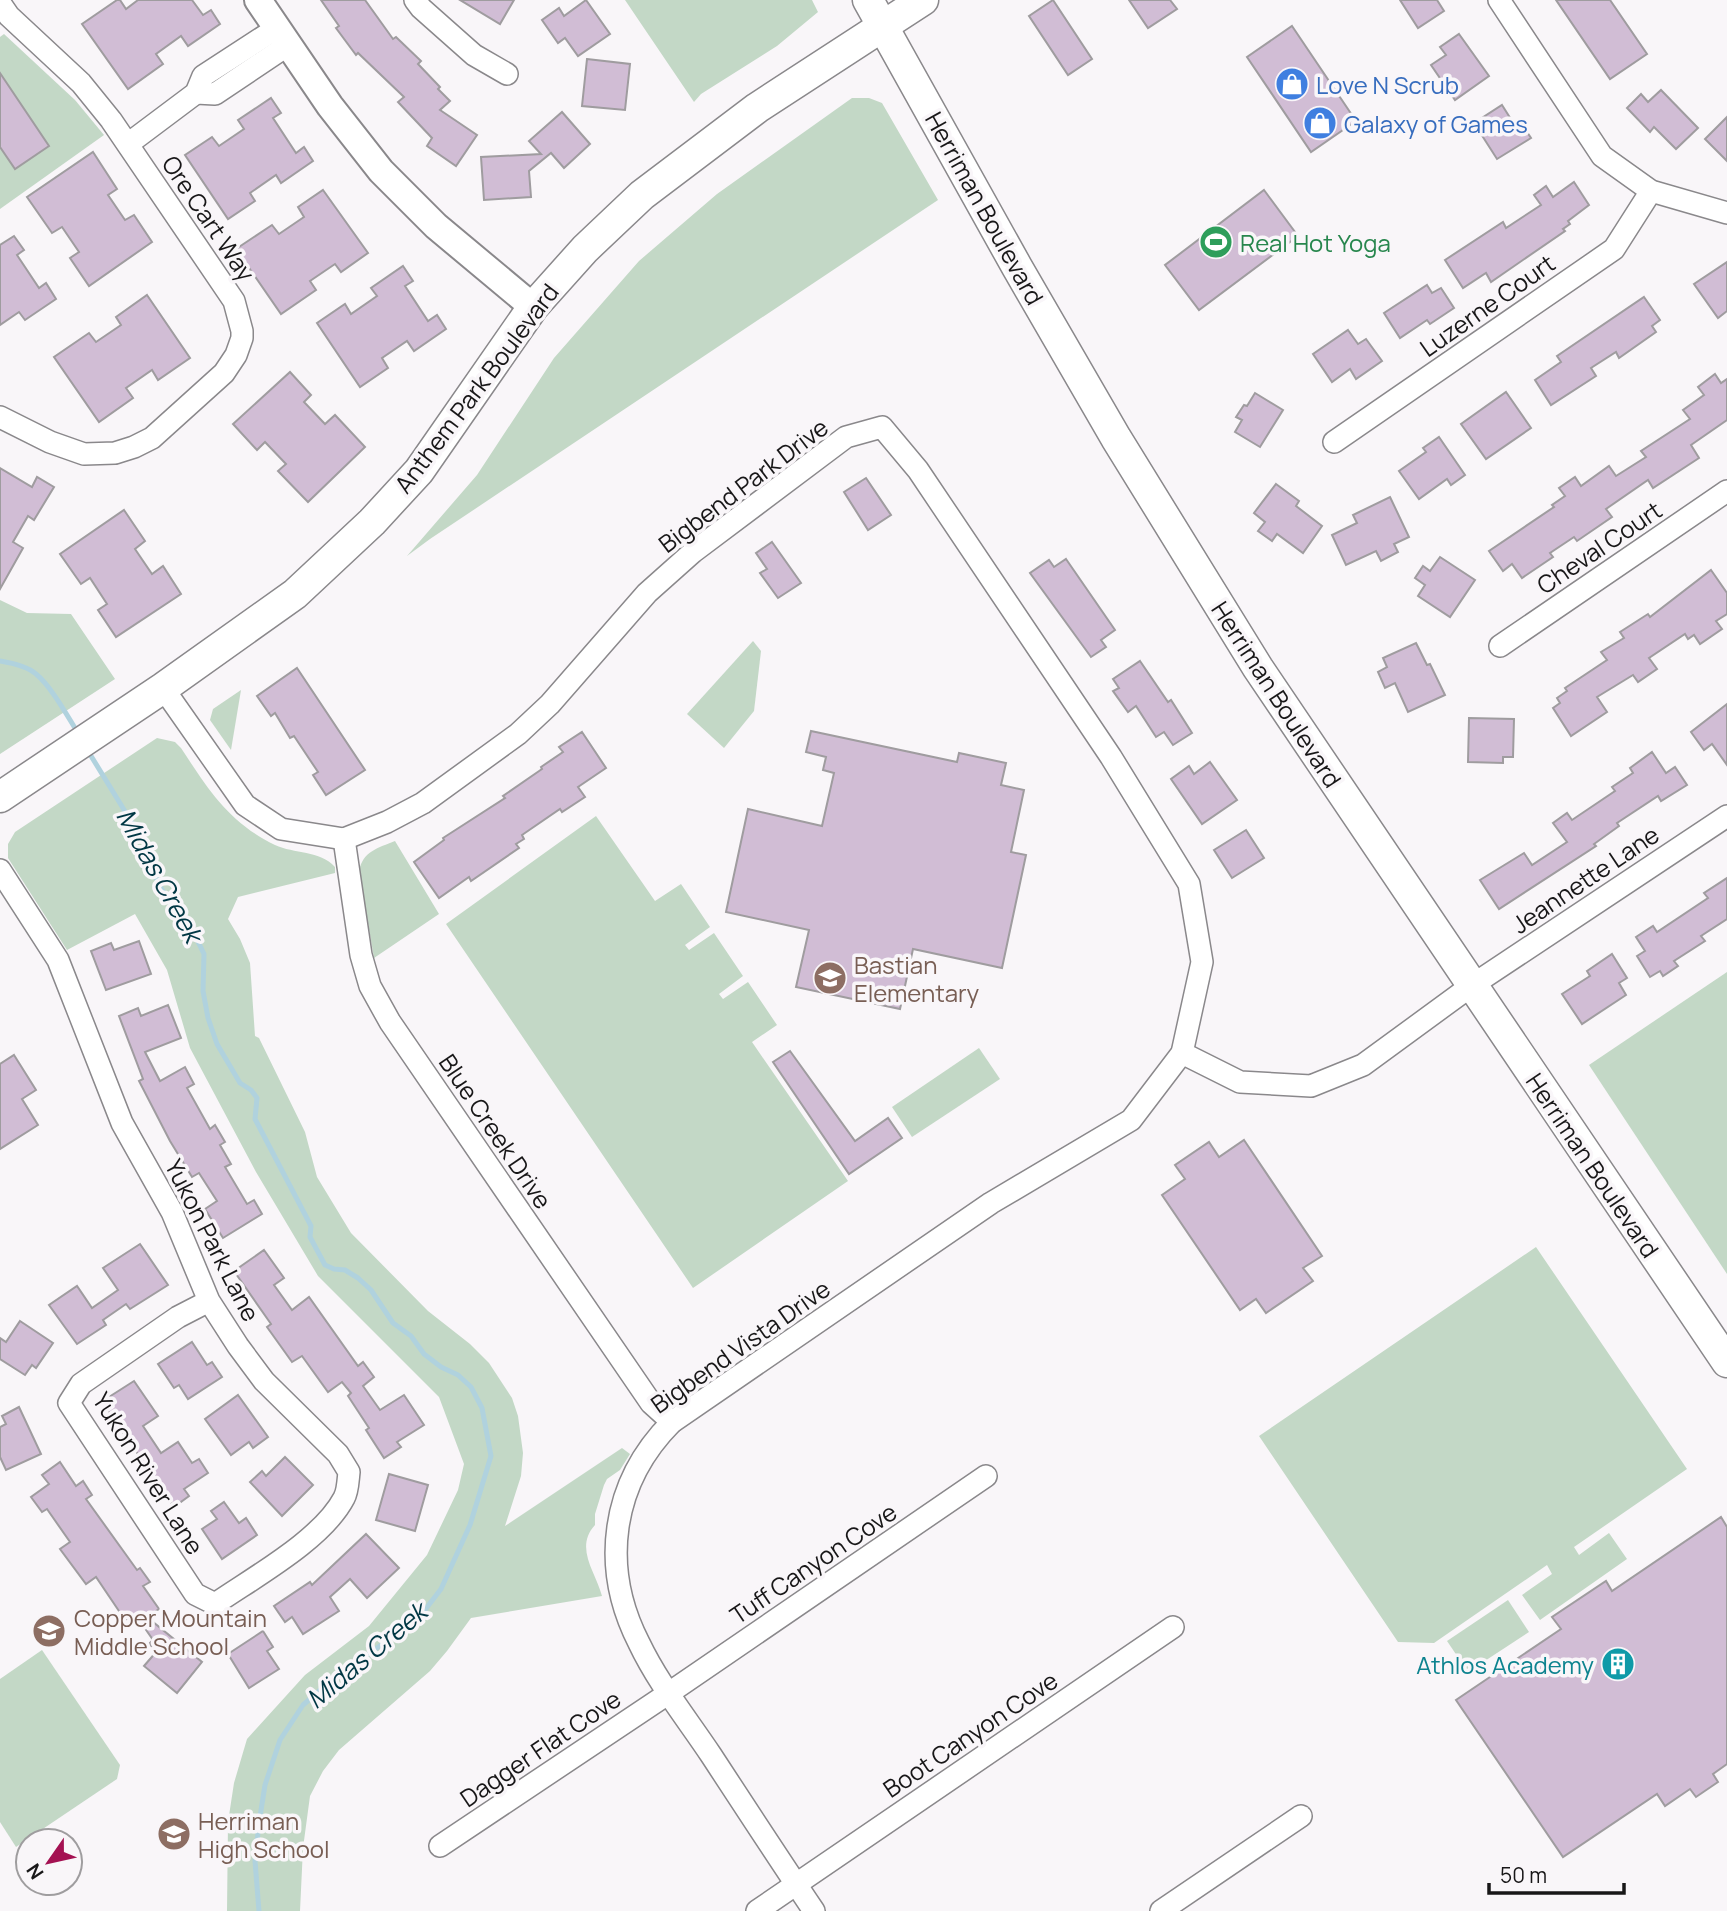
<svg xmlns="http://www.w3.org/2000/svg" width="1727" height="1911" viewBox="0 0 1727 1911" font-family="Manrope,sans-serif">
<rect width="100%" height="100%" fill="#f9f6f9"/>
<g fill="#c3d8c6">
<path d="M625,0H812L818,12L777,46L701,94L694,102Z"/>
<path d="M4,34L75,100L104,135L0,209V37Z"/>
<path d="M852,98H869L882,103L938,200L430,539L407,556L477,475L554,358L639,261L717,194Z"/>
<path d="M0,600L27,613L71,614L115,679L0,754Z"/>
<path d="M753,641L761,651L754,711L724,748L687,714Z"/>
<path d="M241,690L231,750L210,720L213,709Z"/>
<path d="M157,738L175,742L181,748C208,789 228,822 275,845C294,854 320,850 335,867V873L238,897L228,919L240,939L250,963L255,1036L259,1038L305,1132L317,1177L351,1233L428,1311L470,1344L489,1363L512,1398L518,1416L523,1453L521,1476L505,1526L622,1448L630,1454L620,1470L607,1479L604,1485L595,1514V1525C574,1548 596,1572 602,1596L471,1618L447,1651L430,1671L339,1750L323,1771L310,1796L303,1848L300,1911H227L228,1822L234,1783L247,1739L305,1675L369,1626L427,1555L458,1490L464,1464L439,1397L318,1276L256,1172L190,1048L167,970L135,914L67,950L8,858V844L15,832Z"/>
<path d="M596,816L655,901L681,884L710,927L685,945L689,950L714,933L743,976L719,994L723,999L748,982L777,1025L752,1042L848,1181L693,1288L446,924Z"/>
<path d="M395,841L439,914L374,958L359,871C363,851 378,848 395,841Z"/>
<path d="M1727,972V1274L1589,1065Z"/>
<path d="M979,1048L1000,1079L912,1137L892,1107Z"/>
<path d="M1536,1247L1687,1469L1574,1547L1579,1555L1609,1533L1627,1559L1540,1620L1522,1595L1552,1574L1547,1565L1434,1643L1398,1642L1259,1436Z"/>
<path d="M1508,1600L1529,1632L1468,1672L1447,1641Z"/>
<path d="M42,1650L120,1765L117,1779L16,1847L0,1822V1679Z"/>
</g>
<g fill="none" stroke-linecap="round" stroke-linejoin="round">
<g stroke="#b0d2de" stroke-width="5">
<path d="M0,661C12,663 27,666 36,674C51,686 68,717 78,733"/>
<path d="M88,751L145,844L158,883L169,901L186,917L204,954L203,991L208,1018L217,1044L240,1083L251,1090L257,1098L255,1119L311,1226L310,1237L325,1265L334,1269L345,1270L358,1278L371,1290L393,1323L411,1336L424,1354L441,1367L458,1375L471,1387L482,1408L491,1456L470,1525L441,1589L418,1619L333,1679L303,1705L280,1740L265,1785L259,1823L255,1861L259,1911"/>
</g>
</g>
<g fill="#d1bdd5" stroke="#9f9c9f" stroke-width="2">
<path d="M117,0H120L126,9L138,0H192L203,15L211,10L220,24L188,46L181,36L156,54L163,64L128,89L82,24Z"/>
<path d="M321,0H365L393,39L396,37L421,61L418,64L440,87L438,89L450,101L440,110L477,135L456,166L427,146L432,138L398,102L404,97L358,53L356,55L336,28L339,26Z"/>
<path d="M460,0H514L500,24Z"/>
<path d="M586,0L610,34L578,56L565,38L558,43L542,20L559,8L564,16Z"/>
<path d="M1053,0L1092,59L1068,75L1029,16Z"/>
<path d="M1129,0H1170L1177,9L1148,28Z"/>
<path d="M1400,0H1437L1444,11L1418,28Z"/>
<path d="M1556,0H1610L1647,54L1610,79Z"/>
<path d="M1292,26L1356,121L1311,152L1247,57Z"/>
<path d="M1459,34L1489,76L1455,100L1431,65L1446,55L1440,47Z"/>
<path d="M587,59L630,64L625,110L582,106Z"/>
<path d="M0,73L49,146L15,169L0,147Z"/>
<path d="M1661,90L1698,128L1676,149L1654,127L1650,132L1627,108L1641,94L1648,102Z"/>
<path d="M271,98L281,113L273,118L296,153L304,147L313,161L281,183L276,175L250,193L255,201L228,219L185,155L212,137L219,146L244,129L238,120Z"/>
<path d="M1502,105L1514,124L1519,120L1531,138L1497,159L1474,123Z"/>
<path d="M562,112L590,144L564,168L551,153L529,171L531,197L484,200L481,157L541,154L529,141Z"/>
<path d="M1727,117V161L1705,139Z"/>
<path d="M93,152L117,189L108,195L125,220L134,215L152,242L89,286L70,258L79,252L62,227L52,233L27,197Z"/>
<path d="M1574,182L1589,205L1568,221L1570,224L1563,229L1565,231L1491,282L1486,273L1463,288L1445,260L1503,222L1506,228L1541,205L1534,195L1546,186L1553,197Z"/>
<path d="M323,190L368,253L341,272L335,264L310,281L316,290L281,314L236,249L272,225L279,234L304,217L298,207Z"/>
<path d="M1264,190L1298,236L1199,310L1165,265Z"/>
<path d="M14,236L24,250L17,255L39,288L46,283L56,299L25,320L19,312L0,325V245Z"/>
<path d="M1727,262V311L1718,318L1694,284Z"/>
<path d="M403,266L413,281L405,286L428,321L437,315L446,329L414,351L407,341L382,358L388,368L360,387L317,323L345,304L351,314L377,296L371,288Z"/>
<path d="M1427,285L1432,293L1441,288L1454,308L1430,324L1427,320L1400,338L1384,313Z"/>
<path d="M147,295L190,358L158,380L152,370L126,388L133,398L99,422L54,357L89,333L96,342L121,325L116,317Z"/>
<path d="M1644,297L1660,320L1652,326L1656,332L1619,358L1616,352L1591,368L1596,376L1551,405L1535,380L1561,362L1557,356Z"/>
<path d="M1348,330L1358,344L1366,339L1382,361L1356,379L1350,369L1332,382L1313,354Z"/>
<path d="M290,372L311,395L304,402L325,424L335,415L365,447L308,502L278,471L286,464L265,442L257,450L233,424Z"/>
<path d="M1715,374L1721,383L1727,379V420L1691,445L1699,458L1653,488L1648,480L1606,509L1612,517L1577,541L1574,537L1550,553L1553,557L1522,578L1512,564L1503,571L1489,551L1554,507L1552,505L1565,496L1559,488L1575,477L1581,486L1609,466L1616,476L1646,457L1641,451L1690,419L1683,410L1704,395L1698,387Z"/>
<path d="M1506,392L1531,428L1486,459L1461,424Z"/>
<path d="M1255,393L1283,410L1260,447L1235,432L1242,420L1236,417L1244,405L1247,406Z"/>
<path d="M1439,437L1465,475L1451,485L1447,479L1419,499L1399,471L1426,452L1423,448Z"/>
<path d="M0,468L32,487L37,477L54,487L34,520L28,516L13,542L23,548L0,589Z"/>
<path d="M866,478L891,515L868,530L844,492Z"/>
<path d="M1276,484L1299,501L1296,506L1322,526L1303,553L1277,534L1272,541L1258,531L1265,522L1254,513Z"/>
<path d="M1390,497L1409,537L1394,544L1398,552L1381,561L1376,551L1346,565L1332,535L1357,523L1353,515Z"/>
<path d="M124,510L145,541L135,549L152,574L163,566L181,594L116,637L98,610L107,604L90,578L81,584L60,554Z"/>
<path d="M772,542L801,583L778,598L760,573L767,569L756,553Z"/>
<path d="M1440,557L1475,580L1450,617L1418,596L1425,585L1415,578L1423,566L1430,571Z"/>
<path d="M1066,559L1115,630L1101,640L1106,647L1091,657L1030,573L1049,560L1054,567Z"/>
<path d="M1711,570L1727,593V614L1716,621L1722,629L1700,644L1694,635L1688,639L1685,634L1649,658L1657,669L1638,682L1633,675L1597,697L1607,712L1571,736L1553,708L1560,703L1557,698L1567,691L1565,688L1607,660L1601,652L1624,638L1620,632L1648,614L1650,617Z"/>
<path d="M1416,643L1427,665L1430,664L1445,695L1408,712L1395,683L1385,688L1378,672L1387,667L1383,658Z"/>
<path d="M1140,661L1168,702L1171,700L1192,733L1173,745L1164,732L1156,737L1136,706L1128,712L1113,691L1119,688L1113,679Z"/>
<path d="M297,668L365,770L326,795L313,775L318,772L294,736L290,738L275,713L271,716L257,696Z"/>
<path d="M1727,704V765L1712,744L1704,750L1691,732Z"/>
<path d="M1469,718L1514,719L1513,757H1503V763L1468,762Z"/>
<path d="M811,731L957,762L959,753L1006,763L1001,785L1024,790L1011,852L1026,855L1002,968L913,949L900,1009L796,987L809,930L726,912L748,809L822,826L834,773L823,770L826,757L806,752Z"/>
<path d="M582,732L606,768L578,787L585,797L562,812L560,809L522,835L524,839L516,844L519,848L471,881L469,877L439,898L414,862L444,840L443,838L505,798L503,796L542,769L541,767L563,752L559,747Z"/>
<path d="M1652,752L1666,773L1675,767L1687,785L1661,801L1658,796L1617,823L1619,826L1594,844L1596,846L1499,909L1480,880L1524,853L1532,865L1567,842L1553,823L1567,813L1572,820L1615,791L1612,787L1633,773L1630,768Z"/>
<path d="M1210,762L1237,800L1202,824L1171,779L1189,766L1194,774Z"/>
<path d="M1246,830L1264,858L1232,878L1214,850Z"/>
<path d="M1727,878V919L1701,936L1705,941L1674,961L1678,966L1663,976L1660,971L1650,977L1637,956L1645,951L1636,937L1653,926L1657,932L1708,898L1704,893Z"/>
<path d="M139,941L151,974L106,990L91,951L111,943L114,950Z"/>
<path d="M1612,954L1627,978L1619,983L1626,995L1582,1024L1562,994L1590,976L1587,971Z"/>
<path d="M168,1005L181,1038L145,1052L160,1081L185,1067L194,1084L187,1088L210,1129L215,1125L225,1142L220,1145L231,1164L225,1167L247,1204L254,1200L262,1214L223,1238L205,1209L217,1201L199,1173L192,1177L170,1141L139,1081L143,1079L119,1016L138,1008L141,1016Z"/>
<path d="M790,1051L855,1141L888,1118L902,1138L849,1174L773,1062Z"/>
<path d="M14,1055L36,1090L22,1099L38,1125L0,1149V1064Z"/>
<path d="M1244,1140L1322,1256L1303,1268L1313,1281L1266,1313L1256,1299L1240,1310L1162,1195L1185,1179L1175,1165L1209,1142L1219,1157Z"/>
<path d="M140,1244L168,1285L130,1309L126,1304L103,1320L106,1325L77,1344L49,1305L77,1286L92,1308L118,1290L103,1268Z"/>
<path d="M264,1250L284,1278L274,1285L292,1310L309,1297L358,1366L363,1362L374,1377L363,1386L380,1410L404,1395L424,1425L397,1442L401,1447L384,1458L366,1430L369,1428L348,1396L351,1393L342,1382L328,1392L302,1356L292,1362L267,1327L271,1324L234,1271Z"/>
<path d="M20,1321L53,1343L36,1368L32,1365L25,1375L0,1359V1338L6,1342Z"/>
<path d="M192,1342L207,1365L212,1362L222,1377L188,1399L179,1385L174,1388L158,1364Z"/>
<path d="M134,1381L158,1416L143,1426L161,1453L178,1442L192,1463L199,1459L208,1473L184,1489L189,1496L174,1507L107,1409L114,1404L109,1397Z"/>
<path d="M238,1395L268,1437L253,1448L249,1442L231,1455L205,1419Z"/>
<path d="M19,1407L41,1454L6,1470L0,1457V1427L6,1424L2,1416Z"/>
<path d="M285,1457L313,1485L282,1516L250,1482L262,1471L266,1476Z"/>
<path d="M60,1462L76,1486L83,1481L92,1495L86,1499L137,1570L140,1568L150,1582L143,1586L159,1609L147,1617L202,1662L177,1693L144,1666L157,1651L149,1644L153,1640L135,1614L125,1620L96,1577L86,1584L60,1549L70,1542L47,1509L42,1512L31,1497L49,1484L42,1475Z"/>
<path d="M389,1474L428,1485L415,1531L376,1520Z"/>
<path d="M224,1502L239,1523L246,1518L257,1535L222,1559L202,1529L217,1519L211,1511Z"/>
<path d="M1721,1517L1727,1527V1764L1713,1774L1718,1782L1696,1797L1690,1789L1665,1806L1657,1794L1563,1857L1456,1700L1561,1629L1552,1617L1606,1581L1612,1591Z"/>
<path d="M366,1534L399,1568L367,1598L350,1579L330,1597L339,1611L303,1634L292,1617L285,1622L274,1606L310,1582L312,1585Z"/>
<path d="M263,1631L273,1647L267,1651L279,1669L249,1688L228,1654Z"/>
</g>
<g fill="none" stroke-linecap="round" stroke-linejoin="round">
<defs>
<g id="minor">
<path d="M415,0L421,8L474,55L507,74"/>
<path d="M1499,0L1602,156L1651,191L1727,213"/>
<path d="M0,3L9,16L81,83L111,120L234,301L242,331V338L236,355L224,373L152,438L134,447L115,453L84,454L50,442L0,417"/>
<path d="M196,93L215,94L288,45"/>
<path d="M128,144L196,93L203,76L277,28"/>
<path d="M1334,442L1614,249L1651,191"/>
<path d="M1500,646L1727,491"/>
<path d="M163,688L245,805L281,829L344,839L387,822L423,803L518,734L550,704L647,593L693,552L846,437L882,427L918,470L1111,757L1189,884L1202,962L1182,1053L1131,1120L991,1203L672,1422C611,1483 600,1567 639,1643C658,1683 687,1719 711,1755C745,1807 779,1859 814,1911"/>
<path d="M344,839L361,955L370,986L390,1022L651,1403L672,1422"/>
<path d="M0,870L58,960L122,1123L172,1212L209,1301L238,1346L264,1381L338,1454L349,1472C348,1480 348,1491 344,1498C322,1540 254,1577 215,1604L195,1594L69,1403L81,1384L178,1317L209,1301"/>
<path d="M1182,1053L1240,1082L1311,1086L1363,1065L1471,986L1727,816"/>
<path d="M440,1846L669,1693L986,1476"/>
<path d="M757,1911L1173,1627"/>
<path d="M1161,1911L1301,1816"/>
</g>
<path id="tertiary" d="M258,0L330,106L381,171L436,226L533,307"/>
<g id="secondary">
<path d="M868,0L1017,267L1116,438L1258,668L1727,1362"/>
<path d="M0,797L163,688L295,594L372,522L419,471L533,307L585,249L642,195L757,108L923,0"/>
</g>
</defs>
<use href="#minor" stroke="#8a888b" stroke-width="24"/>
<use href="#tertiary" stroke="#8a888b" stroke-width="30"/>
<use href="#secondary" stroke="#8a888b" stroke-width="33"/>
<use href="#minor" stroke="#fff" stroke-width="21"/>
<use href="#tertiary" stroke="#fff" stroke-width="26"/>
<use href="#secondary" stroke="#fff" stroke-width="30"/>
</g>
<defs>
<symbol id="shop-disc" viewBox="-11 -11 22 22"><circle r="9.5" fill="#3f7fe0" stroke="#f9f6f9"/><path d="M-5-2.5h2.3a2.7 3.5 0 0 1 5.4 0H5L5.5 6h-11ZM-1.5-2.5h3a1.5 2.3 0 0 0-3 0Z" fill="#fff"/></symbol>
<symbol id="stadium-disc" viewBox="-11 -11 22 22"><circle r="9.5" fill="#2e9e5b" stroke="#f9f6f9"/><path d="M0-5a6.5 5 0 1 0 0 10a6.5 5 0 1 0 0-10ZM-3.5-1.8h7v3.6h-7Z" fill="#fff"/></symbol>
<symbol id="school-disc" viewBox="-11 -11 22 22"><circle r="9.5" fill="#8d6e63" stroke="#f9f6f9"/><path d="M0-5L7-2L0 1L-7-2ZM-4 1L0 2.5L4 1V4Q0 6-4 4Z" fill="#fff"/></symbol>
<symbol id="building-disc" viewBox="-11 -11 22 22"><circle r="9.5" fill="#0f9aa8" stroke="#f9f6f9"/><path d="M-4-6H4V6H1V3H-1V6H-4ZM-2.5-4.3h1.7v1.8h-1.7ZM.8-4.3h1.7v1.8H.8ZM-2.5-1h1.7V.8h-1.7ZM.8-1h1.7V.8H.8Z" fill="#fff"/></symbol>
</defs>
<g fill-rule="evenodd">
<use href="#shop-disc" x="1273" y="65" width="38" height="38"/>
<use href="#shop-disc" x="1301" y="104" width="38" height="38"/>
<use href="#stadium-disc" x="1197" y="223" width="38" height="38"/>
<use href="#school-disc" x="811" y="959" width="38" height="38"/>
<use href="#school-disc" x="30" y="1612" width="38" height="38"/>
<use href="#building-disc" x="1599" y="1645" width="38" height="38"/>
<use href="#school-disc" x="155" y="1815" width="38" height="38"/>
</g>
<g text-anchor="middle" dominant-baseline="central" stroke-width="7" stroke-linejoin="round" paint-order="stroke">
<g font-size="24" fill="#366cbe" stroke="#f9f6f9" text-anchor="start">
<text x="1316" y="84">Love N Scrub</text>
<text x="1344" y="123">Galaxy of Games</text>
</g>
<g font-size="24" fill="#181718" stroke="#f9f6f9">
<text transform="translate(985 208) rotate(61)">Herriman Boulevard</text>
<text transform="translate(209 218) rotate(56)">Ore Cart Way</text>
<text transform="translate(1487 305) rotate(-35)">Luzerne Court</text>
<text transform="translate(476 388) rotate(-53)">Anthem Park Boulevard</text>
<text transform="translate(743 485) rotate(-37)">Bigbend Park Drive</text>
<text transform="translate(1599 547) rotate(-34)">Cheval Court</text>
<text transform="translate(1277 694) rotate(57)">Herriman Boulevard</text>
<text transform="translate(1585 879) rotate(-34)">Jeannette Lane</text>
<text transform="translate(496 1131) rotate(56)">Blue Creek Drive</text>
<text transform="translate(1593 1165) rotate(56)">Herriman Boulevard</text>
<text transform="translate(213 1240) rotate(63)">Yukon Park Lane</text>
<text transform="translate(740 1346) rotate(-35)">Bigbend Vista Drive</text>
<text transform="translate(149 1473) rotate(58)">Yukon River Lane</text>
<text transform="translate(813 1563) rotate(-34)">Tuff Canyon Cove</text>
<text transform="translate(970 1734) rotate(-34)">Boot Canyon Cove</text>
<text transform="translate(540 1748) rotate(-34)">Dagger Flat Cove</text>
</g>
<g font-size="24" fill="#27864d" stroke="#f9f6f9" text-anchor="start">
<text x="1240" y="242">Real Hot Yoga</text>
</g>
<g font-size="24" fill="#785e54" stroke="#f9f6f9" text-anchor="start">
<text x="854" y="964">Bastian<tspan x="854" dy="28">Elementary</tspan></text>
<text x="74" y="1617">Copper Mountain<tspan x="74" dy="28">Middle School</tspan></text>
<text x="198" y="1820">Herriman<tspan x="198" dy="28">High School</tspan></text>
</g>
<g font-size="24" fill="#0d838f" stroke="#f9f6f9" text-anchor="end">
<text x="1594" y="1664">Athlos Academy</text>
</g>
<g font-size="26" font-style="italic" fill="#013744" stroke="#f9f6f9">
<text transform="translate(160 875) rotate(61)">Midas Creek</text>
<text transform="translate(366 1655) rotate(-40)">Midas Creek</text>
</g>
</g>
<g transform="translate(49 1862) rotate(236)"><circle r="33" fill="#f9f6f9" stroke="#9f9d9f" stroke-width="2"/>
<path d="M0-5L12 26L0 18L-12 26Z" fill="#a41152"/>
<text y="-10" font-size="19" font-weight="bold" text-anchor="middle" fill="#181718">N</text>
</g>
<path d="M1489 1883v10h135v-10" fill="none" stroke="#181718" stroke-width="3.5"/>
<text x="1500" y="1883" font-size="21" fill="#181718" stroke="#f9f6f9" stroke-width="5" paint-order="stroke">50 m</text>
</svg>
